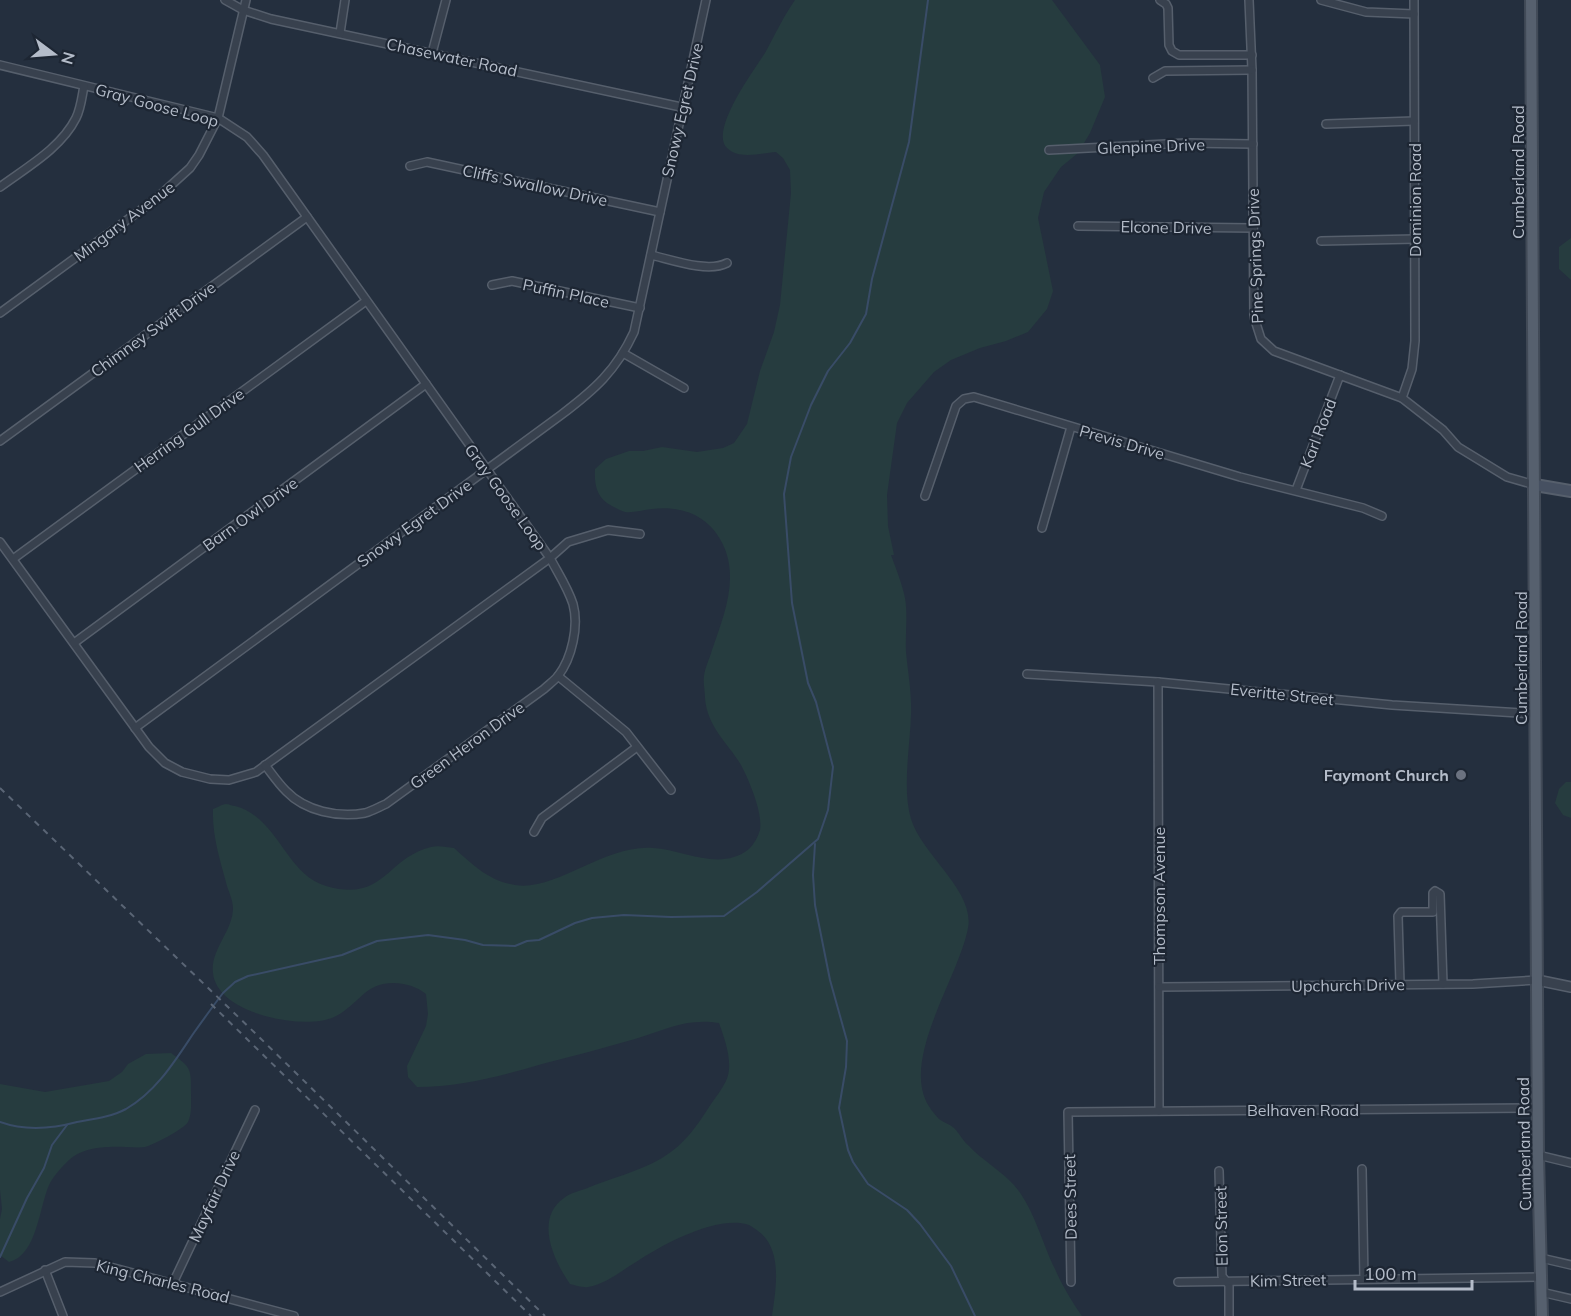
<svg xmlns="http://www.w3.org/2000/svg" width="1571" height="1316" viewBox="0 0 1571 1316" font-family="Mulish,sans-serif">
<rect width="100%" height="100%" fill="#242f3e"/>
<g fill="#263c3f">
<path d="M795,0H1052L1100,65L1105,97L1090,133L1078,153L1061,167L1044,192L1038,218L1053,291L1047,309L1028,332L1006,341L980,348L951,360L934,372L907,403L897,423L887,495L888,526L894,555H891C896,569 902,583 905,598C908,616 905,634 906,652C908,673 912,694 911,715C910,747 902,789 911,819C922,855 975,891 968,928C959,976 904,1054 926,1101C928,1106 935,1115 939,1119C944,1123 950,1124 954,1128C960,1134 963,1141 969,1146C981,1159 997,1168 1010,1181C1033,1203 1041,1241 1055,1269C1062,1285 1072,1302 1082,1316H772C776,1289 783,1249 758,1231C754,1228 750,1225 746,1224C715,1216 661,1245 636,1262C621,1271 606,1284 588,1287C583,1288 575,1285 570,1284C554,1261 534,1219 564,1198C570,1193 579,1191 585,1189C611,1178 638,1172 662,1158C684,1145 697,1126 711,1104C716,1097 722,1089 726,1081C734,1064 725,1040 719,1023C685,1018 666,1030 635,1039C604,1048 573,1056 542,1064C501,1076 460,1087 417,1087L408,1077L407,1066L426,1026L428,1014L426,994C415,985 398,981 383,984C363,988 354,1008 334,1017C304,1031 217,1014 213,973C210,950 233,931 233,908C233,901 229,892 227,886C220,860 212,836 213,809C217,808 222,804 226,804C229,804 232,806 235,806C278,817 286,875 326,886C384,903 386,858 431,847C438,845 447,847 454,848C473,865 489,881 515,885C555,892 605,844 653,848C685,850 720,872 749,849C754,844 758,837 760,830C763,813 749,780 741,765C728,743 707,727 705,698C705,691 703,683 704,676C705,667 710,658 712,650C725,612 743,570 716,533C701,512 676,506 652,509C643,510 633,513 625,512C621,511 616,508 612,506C597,499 594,485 595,469L606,459L629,451H643L662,447L697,452L723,448L734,443L747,424L760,371L774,332L780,305L791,193L790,170L783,158L776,152C761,153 739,160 727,148C709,131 754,70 765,53C775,35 783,17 795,0Z"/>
<path d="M1571,238V280L1559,269V247Z"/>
<path d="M1566,782H1571V818L1563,815L1555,803L1559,789Z"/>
<path d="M171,1053C192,1068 191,1069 191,1094C191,1103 192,1114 188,1122C184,1129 153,1145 145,1147C139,1148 132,1147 126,1147C106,1146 80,1147 66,1163C60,1169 53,1177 49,1185C39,1208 37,1255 9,1262L0,1255V1219L2,1209L0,1190V1084L45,1092L109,1081L122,1072L128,1064L146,1054Z"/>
</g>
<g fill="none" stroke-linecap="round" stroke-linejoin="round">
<g stroke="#394c67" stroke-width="2">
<path d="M815,844L813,875L815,905L830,980L847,1041L846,1067L839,1108L848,1150L853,1162L868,1184L907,1210L920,1224L951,1266L975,1316"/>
<path d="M0,1122C25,1131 51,1129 77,1122C94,1119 111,1117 126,1109C156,1092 175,1061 193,1034C203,1020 213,1006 223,993L235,982L248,976L342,955L377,941L428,935L465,940L483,945L515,946L527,941L539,940L575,923L592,918L624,915L671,917L724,916L757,892L818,839L828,810L833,767L816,702L808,683L792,603L784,494L791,457L811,405L828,371L850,343L866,314L872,279L909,142L928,0"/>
<path d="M0,1257L27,1198L44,1168L52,1145L67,1125"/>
</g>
<defs>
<g id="minor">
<path d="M225,0L243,10L271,19L681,107"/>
<path d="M1160,0L1166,4L1168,8L1169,45L1172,51L1179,55H1252"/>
<path d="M1249,0L1252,70L1254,317L1261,339L1274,351L1402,398L1443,430L1458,447L1507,477L1535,485"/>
<path d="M1321,0L1366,12L1414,14"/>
<path d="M340,33L345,0"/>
<path d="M432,53L446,0"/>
<path d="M0,65L218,118L247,137L263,155L550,558L256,772L229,780L210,779L182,772L165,763L149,747L0,542"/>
<path d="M1153,78L1165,71L1252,70"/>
<path d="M1326,124L1414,121"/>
<path d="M1049,150L1186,143L1253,144"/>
<path d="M410,166L427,162L660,212"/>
<path d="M0,187C27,167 61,148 76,118C81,108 82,96 84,86"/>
<path d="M1078,226L1253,228"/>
<path d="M1321,241L1415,239"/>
<path d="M651,255C672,260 708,273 727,263"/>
<path d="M492,285L512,281L640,308"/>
<path d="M0,313L157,198L190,168L199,155L218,118L246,0"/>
<path d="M623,353L684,388"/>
<path d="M1402,398L1412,369L1415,341L1414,0"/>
<path d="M0,441L307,217"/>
<path d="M1296,490L1340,375"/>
<path d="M925,496L956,406L964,399L974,397L1240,477L1363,508L1382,516"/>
<path d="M1042,528L1071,427"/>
<path d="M13,559L366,301"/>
<path d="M74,643L426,384"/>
<path d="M1027,674L1158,682L1392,705L1536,714"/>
<path d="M558,676L626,732L671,790"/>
<path d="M1158,682L1159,1111"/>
<path d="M135,728L561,415C594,390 616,371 634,332L706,0"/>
<path d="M265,765C272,774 278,783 286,791C305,811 338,818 365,813C372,811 379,807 386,804L544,689C548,685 554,681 558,676C572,658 579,626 573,604C568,588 558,573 550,558L568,542L608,530L640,534"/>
<path d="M534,832L542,818L637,747"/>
<path d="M1400,984L1398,916L1401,912H1433V893L1435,891L1440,894L1443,984"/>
<path d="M1159,987L1473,984L1537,980"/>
<path d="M1538,1155L1571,1163"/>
<path d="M1362,1169L1364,1279"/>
<path d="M1219,1171L1222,1276L1229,1285V1316"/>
<path d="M1541,1258L1571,1265"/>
<path d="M45,1270L63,1316"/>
<path d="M1071,1282L1068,1112L1538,1108"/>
<path d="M1178,1282L1542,1277"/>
<path d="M173,1283L255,1110"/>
<path d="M0,1292L65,1262L95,1263L294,1316"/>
<path d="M1541,1292L1571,1299"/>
</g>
<path id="tertiary" d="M1537,980L1571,987"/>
<path id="secondary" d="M1535,485L1571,491"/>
<path id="primary" d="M1531,0L1538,1155L1542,1316"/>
</defs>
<use href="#minor" stroke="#565f6c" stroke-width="10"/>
<use href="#tertiary" stroke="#565f6c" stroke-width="12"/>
<use href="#secondary" stroke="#565f6c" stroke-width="14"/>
<use href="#primary" stroke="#414a57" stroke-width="14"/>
<use href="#minor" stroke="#38414e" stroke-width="7"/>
<use href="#tertiary" stroke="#38414e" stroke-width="9"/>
<use href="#secondary" stroke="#465061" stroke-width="10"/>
<use href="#primary" stroke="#56606e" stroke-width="10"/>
<g stroke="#5a6575" stroke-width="2" stroke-dasharray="6 6" stroke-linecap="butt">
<path d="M0,788L256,1034L545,1316"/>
<path d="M211,1004L531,1316"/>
</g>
</g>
<circle fill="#6b7280" stroke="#1d2633" stroke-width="2" cx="1461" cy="775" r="6"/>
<g text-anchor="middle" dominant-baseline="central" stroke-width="4.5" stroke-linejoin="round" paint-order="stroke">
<g font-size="16" fill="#b4bcc9" stroke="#1d2633">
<text transform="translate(452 57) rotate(12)">Chasewater Road</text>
<text transform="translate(157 105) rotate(15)">Gray Goose Loop</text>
<text transform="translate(682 110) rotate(-77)">Snowy Egret Drive</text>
<text transform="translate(1151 146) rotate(-2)">Glenpine Drive</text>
<text transform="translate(1518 172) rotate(-90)">Cumberland Road</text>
<text transform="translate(535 185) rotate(12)">Cliffs Swallow Drive</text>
<text transform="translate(1415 200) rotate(-90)">Dominion Road</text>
<text transform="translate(124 221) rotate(-37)">Mingary Avenue</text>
<text transform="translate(1166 227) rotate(1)">Elcone Drive</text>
<text transform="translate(1255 256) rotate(-92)">Pine Springs Drive</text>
<text transform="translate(566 293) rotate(12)">Puffin Place</text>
<text transform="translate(153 329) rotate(-36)">Chimney Swift Drive</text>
<text transform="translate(189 430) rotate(-36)">Herring Gull Drive</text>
<text transform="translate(1318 433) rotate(-69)">Karl Road</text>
<text transform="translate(1122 442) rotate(16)">Previs Drive</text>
<text transform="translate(506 497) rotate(54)">Gray Goose Loop</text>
<text transform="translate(250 514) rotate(-36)">Barn Owl Drive</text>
<text transform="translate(414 523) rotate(-36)">Snowy Egret Drive</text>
<text transform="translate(1521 658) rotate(-90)">Cumberland Road</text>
<text transform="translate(1282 694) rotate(6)">Everitte Street</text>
<text transform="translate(467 745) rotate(-36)">Green Heron Drive</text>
<text transform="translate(1159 896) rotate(-90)">Thompson Avenue</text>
<text transform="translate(1348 985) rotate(-1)">Upchurch Drive</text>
<text x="1303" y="1110">Belhaven Road</text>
<text transform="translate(1524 1144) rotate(-91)">Cumberland Road</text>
<text transform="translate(214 1196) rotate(-65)">Mayfair Drive</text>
<text transform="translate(1070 1197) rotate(-91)">Dees Street</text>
<text transform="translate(1221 1226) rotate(-91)">Elon Street</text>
<text transform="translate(1288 1280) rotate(-1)">Kim Street</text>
<text transform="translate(163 1281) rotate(14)">King Charles Road</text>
</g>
<g font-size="16" font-weight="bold" fill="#b4bcc9" stroke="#1d2633" text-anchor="end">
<text x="1449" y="775">Faymont Church</text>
</g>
</g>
<g transform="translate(54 54) rotate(106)" stroke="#1d2633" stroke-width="4.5" paint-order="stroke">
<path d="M0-4.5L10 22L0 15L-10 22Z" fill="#b4bcc9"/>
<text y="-9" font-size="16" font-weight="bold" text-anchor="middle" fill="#b4bcc9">N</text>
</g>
<path d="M1355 1280v9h117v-9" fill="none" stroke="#b4bcc9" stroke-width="3"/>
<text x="1364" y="1280" font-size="18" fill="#b4bcc9" stroke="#1d2633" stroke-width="4.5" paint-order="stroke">100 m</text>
</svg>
